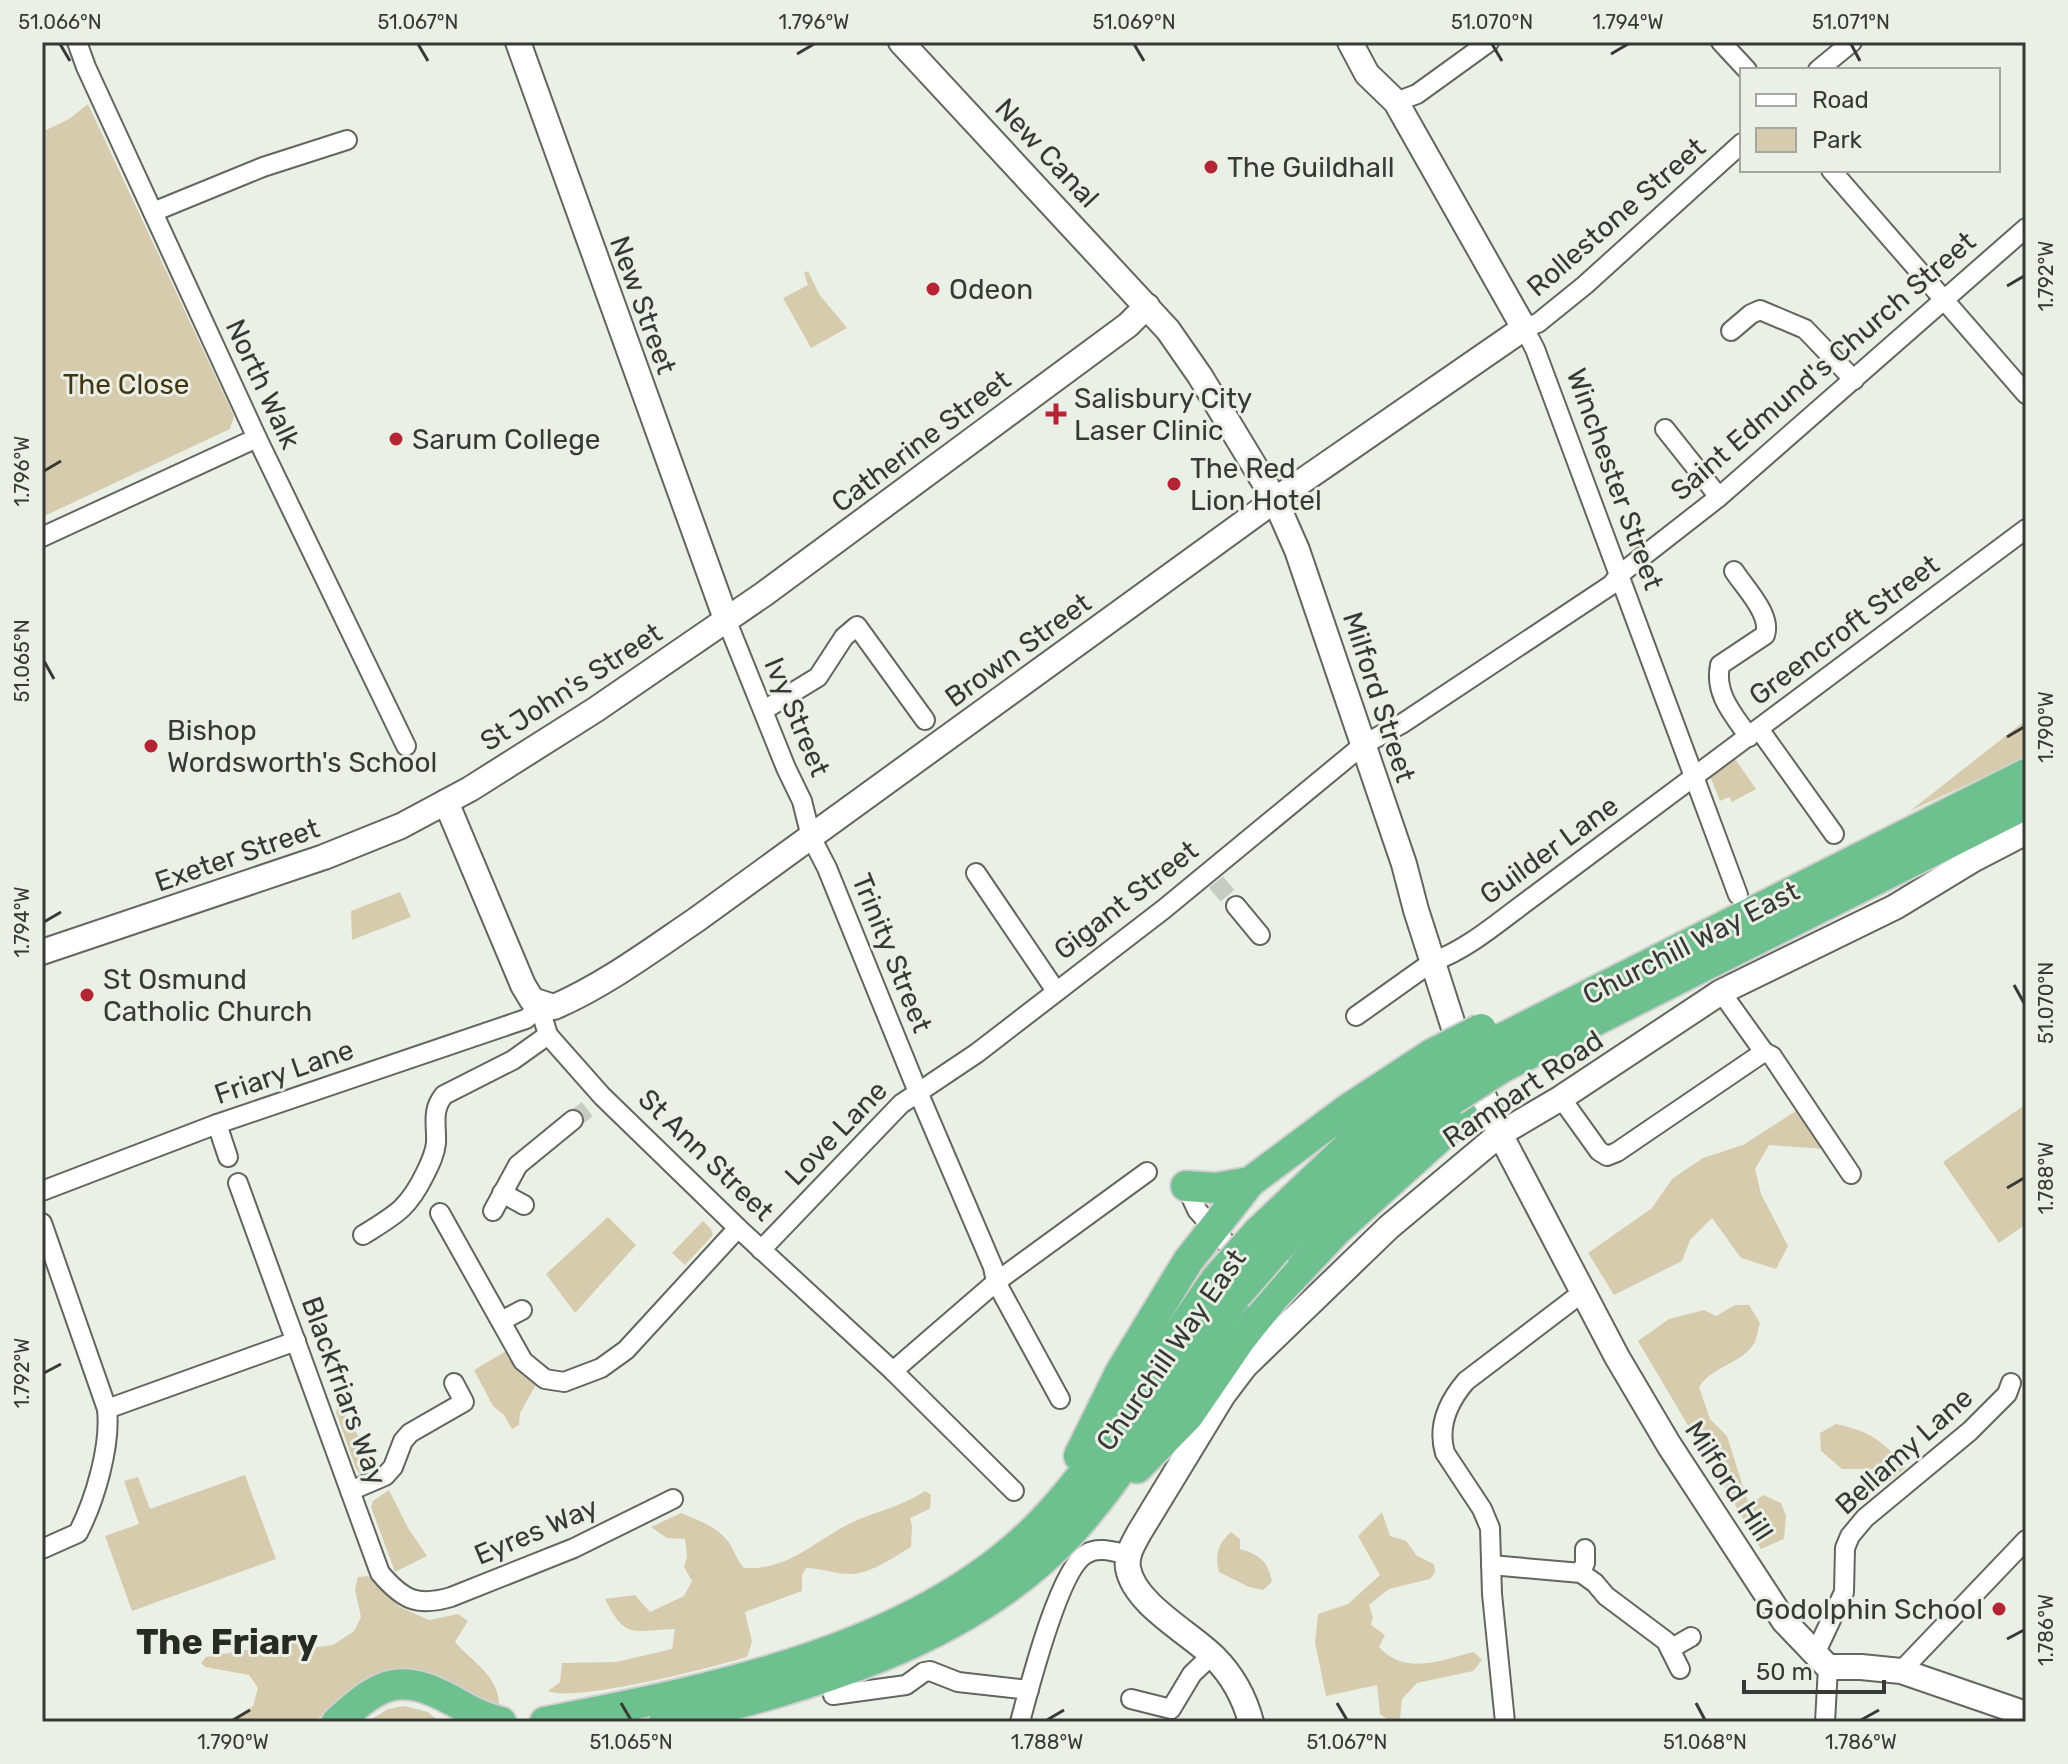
<svg xmlns="http://www.w3.org/2000/svg" width="2068" height="1764" viewBox="0 0 2068 1764" font-family="Rubik,sans-serif">
<rect width="100%" height="100%" fill="#ebf0e7"/>
<g fill="#d7cbad">
<path d="M88,104L234,416L230,429L42,517V132L69,119Z"/>
<path d="M808,271L819,294L847,328L811,348L783,298L808,285L804,273Z"/>
<path d="M2026,720V757L1910,811Z"/>
<path d="M1735,759L1756,789L1732,802L1729,797L1720,801L1710,776Z"/>
<path d="M400,892L411,917L352,940L351,911Z"/>
<path d="M2026,1104V1224L1999,1243L1943,1162Z"/>
<path d="M1796,1111L1824,1149L1769,1145L1755,1169L1761,1194L1788,1246L1776,1269L1741,1258L1712,1218L1690,1240L1682,1261L1614,1295L1588,1253L1652,1208L1672,1179L1703,1158L1743,1145Z"/>
<path d="M608,1217L636,1245L575,1313L546,1274Z"/>
<path d="M703,1221L711,1229L713,1235L685,1265L672,1253Z"/>
<path d="M1735,1305H1749L1760,1323C1758,1329 1757,1337 1755,1342C1744,1363 1712,1366 1699,1387L1710,1419L1727,1436L1749,1505L1763,1495L1781,1503L1786,1516L1784,1539L1761,1549L1638,1341L1669,1319L1704,1310L1716,1316Z"/>
<path d="M508,1350L525,1375L537,1383L520,1413L519,1425L512,1429L504,1415L493,1406L474,1370Z"/>
<path d="M340,1405L377,1468L365,1475L360,1474L356,1469L336,1412Z"/>
<path d="M1836,1424C1872,1432 1881,1440 1906,1467L1889,1482L1873,1469H1842L1821,1451L1820,1433Z"/>
<path d="M245,1475L276,1559L132,1611L105,1536L139,1524L124,1481L138,1477L150,1509Z"/>
<path d="M389,1490L408,1528L427,1556L395,1572L371,1507L373,1501Z"/>
<path d="M925,1491L931,1495L930,1509L910,1518L912,1526L911,1547C894,1557 872,1573 852,1574C838,1575 821,1568 806,1568L802,1575V1591L745,1612L752,1642L747,1657C714,1667 574,1703 548,1691L560,1682L562,1663L616,1662L672,1649L675,1629C633,1630 626,1641 605,1599L635,1595L650,1612L684,1596L692,1581L684,1567L687,1556L685,1539L667,1538L651,1527L681,1513C697,1520 716,1526 727,1540C734,1548 735,1558 744,1568C787,1570 810,1545 845,1526C871,1512 900,1508 925,1491Z"/>
<path d="M1382,1512L1390,1536L1406,1541L1417,1556L1434,1564L1435,1572L1430,1579L1389,1589L1369,1605L1373,1617L1371,1625L1385,1635L1379,1647C1405,1676 1441,1660 1474,1652L1482,1660L1473,1671L1417,1683L1402,1699L1400,1719L1405,1722H1387L1386,1718L1380,1714L1377,1685L1326,1696L1315,1643L1318,1614L1348,1604L1380,1575L1358,1536Z"/>
<path d="M1231,1532L1240,1539V1549C1260,1555 1268,1561 1272,1582L1263,1590L1249,1587L1219,1572C1215,1555 1217,1545 1231,1532Z"/>
<path d="M368,1576L400,1607L429,1620L458,1614L468,1621L455,1642C473,1663 498,1675 499,1704C468,1709 441,1674 409,1669C388,1666 364,1679 348,1692C336,1701 325,1718 309,1722C293,1726 255,1722 236,1722L234,1719L253,1706L258,1688L249,1675L205,1667L201,1663L206,1657L251,1649L276,1638L312,1648L333,1645L354,1631L361,1617L355,1590L358,1577Z"/>
<path d="M404,1706L428,1712L440,1722H367L388,1709Z"/>
</g>
<g fill="none" stroke-linecap="round" stroke-linejoin="round">
<g stroke="#c7cbc4" stroke-width="18" stroke-dasharray="18 9" stroke-linecap="butt">
<path d="M1216,882L1236,906"/>
<path d="M573,1120L590,1107"/>
</g>
<defs>
<g id="minor">
<path d="M77,42L86,67L257,438L406,746"/>
<path d="M1721,42L1747,70"/>
<path d="M1818,70L1852,42"/>
<path d="M1396,102L1417,94L1489,42"/>
<path d="M1831,170L2026,394"/>
<path d="M153,212L263,167L347,140"/>
<path d="M1731,331L1751,314L1760,310L1805,329L1854,380"/>
<path d="M1665,429L1719,497"/>
<path d="M42,537L257,438"/>
<path d="M1734,571C1745,588 1772,615 1765,635L1720,665C1714,694 1733,714 1749,737"/>
<path d="M726,619L786,768L802,801L811,837L827,868L918,1092L993,1267L996,1282L1060,1399"/>
<path d="M764,710L818,677L844,637L857,626L925,720"/>
<path d="M1759,729L1834,834"/>
<path d="M976,873L1056,991"/>
<path d="M1738,895L1535,349L1524,328L1538,323L1585,285L1742,143"/>
<path d="M1236,906L1260,935"/>
<path d="M542,1005L543,1018L548,1035L602,1096L738,1228L893,1371L1014,1491"/>
<path d="M1356,1016L1432,962C1469,949 1502,919 1534,896L2026,529"/>
<path d="M1764,1052L1772,1056L1851,1174"/>
<path d="M1561,1098L1599,1151L1607,1156L1617,1152L1764,1052L1721,992"/>
<path d="M217,1124L228,1157"/>
<path d="M238,1183L380,1573C403,1600 417,1607 451,1597L574,1548L673,1499"/>
<path d="M1186,1186L1197,1210L1243,1262"/>
<path d="M42,1191L217,1124L526,1019L542,1005"/>
<path d="M502,1193L524,1205"/>
<path d="M493,1211L518,1165L573,1120"/>
<path d="M440,1213L523,1361L545,1379L564,1382L601,1368L626,1350L738,1228"/>
<path d="M42,1223L107,1409C111,1446 95,1500 78,1533L42,1549"/>
<path d="M363,1235C395,1215 408,1209 425,1174C430,1164 435,1154 436,1143C437,1125 431,1111 444,1095L513,1060L548,1035"/>
<path d="M761,1250L901,1104L977,1053L1164,909L1363,745L1403,723L1611,585L1619,575L1719,497L2026,228"/>
<path d="M501,1321L522,1310"/>
<path d="M893,1371L996,1282L1147,1172"/>
<path d="M107,1409L296,1341"/>
<path d="M350,1491L385,1476L393,1467L403,1441L410,1433L464,1402L454,1383"/>
<path d="M1491,1565L1581,1573L1595,1583L1606,1596L1666,1641L1680,1669"/>
<path d="M1581,1573L1585,1563V1549"/>
<path d="M1670,1649L1691,1637"/>
<path d="M1815,1654L1844,1592L1845,1548L1850,1536L1865,1518L1970,1431L2007,1394L2011,1383"/>
<path d="M1901,1671L2026,1540"/>
<path d="M833,1695L906,1685L924,1672L930,1671L958,1682L1029,1690"/>
<path d="M1131,1699L1171,1709L1192,1674L1212,1655"/>
<path d="M1020,1722C1029,1689 1059,1569 1086,1554C1098,1546 1115,1552 1128,1555"/>
<path d="M1505,1722L1492,1594L1490,1528L1482,1509L1445,1453C1437,1426 1448,1402 1466,1381L1583,1292"/>
<path d="M1825,1722L1828,1667"/>
</g>
<g id="tertiary">
<path d="M518,42L726,619"/>
<path d="M901,42L1168,330L1200,376L1275,500L1297,550L1404,864L1416,910L1453,1025L1500,1134L1617,1357L1669,1445L1784,1621L1828,1667H1861L1901,1671L2026,1714"/>
<path d="M446,802L523,985L532,1000L554,1007C605,985 650,951 696,920L1275,500L1524,328L1396,102L1367,74L1350,42"/>
<path d="M42,952L324,857L401,826L470,789L595,710L764,594L1128,325L1147,306"/>
<path d="M1251,1722C1244,1696 1233,1676 1214,1657C1190,1633 1134,1604 1128,1568C1126,1555 1133,1544 1139,1533L1223,1395L1245,1366L1389,1227L1500,1134L1561,1098L1721,992L1895,907L1974,859L2026,832"/>
</g>
<g id="trunk">
<path d="M1491,1044L2026,774"/>
<path d="M1503,1067L2026,804"/>
<path d="M1186,1186L1216,1188L1250,1182L1348,1109L1432,1054"/>
<path d="M1257,1233L1354,1141L1439,1078"/>
<path d="M1276,1250L1354,1175L1452,1100"/>
<path d="M1079,1456L1121,1371L1188,1261L1250,1182"/>
<path d="M1137,1468L1188,1416L1240,1340L1275,1296L1338,1229L1463,1116"/>
<path d="M337,1722C381,1682 400,1671 455,1702C470,1711 484,1718 501,1722"/>
<path d="M545,1722C714,1689 922,1649 1044,1520C1112,1448 1159,1357 1217,1278"/>
<path d="M664,1722C808,1687 968,1644 1072,1531C1136,1461 1179,1372 1236,1296"/>
</g>
</defs>
<use href="#minor" stroke="#61665e" stroke-width="22"/>
<use href="#tertiary" stroke="#61665e" stroke-width="28"/>
<use href="#trunk" stroke="#cfcfcf" stroke-width="34"/>
<use href="#minor" stroke="#fff" stroke-width="18"/>
<use href="#tertiary" stroke="#fff" stroke-width="24"/>
<use href="#trunk" stroke="#6fc08f" stroke-width="30"/>
<defs>
<g id="trunk-bridge">
<path d="M1432,1054L1481,1029"/>
<path d="M1439,1078L1491,1044"/>
<path d="M1452,1100L1503,1067"/>
<path d="M1217,1278L1257,1233"/>
<path d="M1236,1296L1276,1250"/>
</g>
</defs>
<use href="#trunk-bridge" stroke="#cfcfcf" stroke-width="34" stroke-linecap="butt"/>
<use href="#trunk-bridge" stroke="#6fc08f" stroke-width="30"/>
</g>
<path fill="none" stroke="#373936" stroke-width="3" d="M60,44L70,61M418,44L428,61M1134,44L1144,61M1492,44L1502,61M1851,44L1860,61M797,54L814,44M1611,54L1628,44M2007,286L2024,276M44,471L61,461M44,661L54,679M2007,737L2024,727M44,922L61,912M2014,985L2024,1003M2007,1188L2024,1178M44,1373L61,1364M2007,1639L2024,1630M621,1703L631,1720M1337,1703L1347,1720M1696,1703L1705,1720M233,1720L250,1710M1047,1720L1064,1710M1861,1720L1879,1710"/>
<g fill="#b52433" stroke="#ebf0e7" stroke-width="3">
<circle cx="1211" cy="167" r="8"/>
<circle cx="933" cy="289" r="8"/>
<path d="M1052 402h8v8h8v8h-8v8h-8v-8h-8v-8h8z"/>
<circle cx="396" cy="439" r="8"/>
<circle cx="1174" cy="484" r="8"/>
<circle cx="151" cy="746" r="8"/>
<circle cx="87" cy="995" r="8"/>
<circle cx="1999" cy="1609" r="8"/>
</g>
<g text-anchor="middle" dominant-baseline="central" stroke-width="6" stroke-linejoin="round" paint-order="stroke">
<g font-size="28" fill="#373936" stroke="#ebf0e7">
<text transform="translate(1047 153) rotate(47)">New Canal</text>
<text transform="translate(1616 217) rotate(-41)">Rollestone Street</text>
<text transform="translate(643 305) rotate(70)">New Street</text>
<text transform="translate(1823 366) rotate(-41)">Saint Edmund's Church Street</text>
<text transform="translate(263 384) rotate(65)">North Walk</text>
<text transform="translate(921 441) rotate(-37)">Catherine Street</text>
<text transform="translate(1615 479) rotate(70)">Winchester Street</text>
<text transform="translate(1844 630) rotate(-37)">Greencroft Street</text>
<text transform="translate(1018 650) rotate(-36)">Brown Street</text>
<text transform="translate(571 687) rotate(-33)">St John's Street</text>
<text transform="translate(1379 697) rotate(72)">Milford Street</text>
<text transform="translate(797 717) rotate(67)">Ivy Street</text>
<text transform="translate(1549 850) rotate(-36)">Guilder Lane</text>
<text transform="translate(237 855) rotate(-19)">Exeter Street</text>
<text transform="translate(1126 900) rotate(-38)">Gigant Street</text>
<text transform="translate(1691 943) rotate(-27)">Churchill Way East</text>
<text transform="translate(892 953) rotate(68)">Trinity Street</text>
<text transform="translate(284 1072) rotate(-19)">Friary Lane</text>
<text transform="translate(1523 1089) rotate(-34)">Rampart Road</text>
<text transform="translate(836 1133) rotate(-46)">Love Lane</text>
<text transform="translate(706 1155) rotate(44)">St Ann Street</text>
<text transform="translate(1171 1350) rotate(-55)">Churchill Way East</text>
<text transform="translate(344 1391) rotate(70)">Blackfriars Way</text>
<text transform="translate(1904 1451) rotate(-42)">Bellamy Lane</text>
<text transform="translate(1729 1481) rotate(57)">Milford Hill</text>
<text transform="translate(536 1531) rotate(-23)">Eyres Way</text>
</g>
<g font-size="28" fill="#373936" stroke="#ebf0e7" text-anchor="start">
<text x="1227" y="167">The Guildhall</text>
<text x="949" y="289">Odeon</text>
<text x="1074" y="398">Salisbury City<tspan x="1074" dy="32">Laser Clinic</tspan></text>
<text x="412" y="439">Sarum College</text>
<text x="1190" y="468">The Red<tspan x="1190" dy="32">Lion Hotel</tspan></text>
<text x="167" y="730">Bishop<tspan x="167" dy="32">Wordsworth's School</tspan></text>
<text x="103" y="979">St Osmund<tspan x="103" dy="32">Catholic Church</tspan></text>
<text x="1983" y="1609" text-anchor="end">Godolphin School</text>
</g>
<g font-size="28" fill="#433512" stroke="#ebf0e7">
<text x="126" y="384">The Close</text>
</g>
<g font-size="36" font-weight="bold" fill="#272b24" stroke="#ebf0e7">
<text x="227" y="1641">The Friary</text>
</g>
</g>
<rect width="2068" height="1764" fill="none" stroke="#ebf0e7" stroke-width="88"/>
<rect x="1740" y="68" width="260" height="104" fill="#ebf0e7" stroke="#a3a7a0" stroke-width="2"/>
<rect x="1756" y="94" width="40" height="12" fill="#ffffff" stroke="#a3a7a0" stroke-width="2"/>
<text x="1812" y="108" font-size="24" fill="#373936">Road</text>
<rect x="1756" y="128" width="40" height="24" fill="#d7cbad" stroke="#a3a7a0" stroke-width="2"/>
<text x="1812" y="148" font-size="24" fill="#373936">Park</text>
<path d="M1744 1680v12h140v-12" fill="none" stroke="#373936" stroke-width="4"/>
<text x="1756" y="1680" font-size="24" fill="#373936" stroke="#ebf0e7" stroke-width="6" paint-order="stroke">50 m</text>
<rect x="44" y="44" width="1980" height="1676" fill="none" stroke="#373936" stroke-width="3"/>
<g font-size="20" text-anchor="middle" fill="#373936">
<text x="60" y="29">51.066°N</text>
<text x="418" y="29">51.067°N</text>
<text x="814" y="29">1.796°W</text>
<text x="1134" y="29">51.069°N</text>
<text x="1492" y="29">51.070°N</text>
<text x="1628" y="29">1.794°W</text>
<text x="1851" y="29">51.071°N</text>
<text transform="translate(2046 276) rotate(-90)" y="7">1.792°W</text>
<text transform="translate(22 471) rotate(-90)" y="7">1.796°W</text>
<text transform="translate(22 661) rotate(-90)" y="7">51.065°N</text>
<text transform="translate(2046 727) rotate(-90)" y="7">1.790°W</text>
<text transform="translate(22 922) rotate(-90)" y="7">1.794°W</text>
<text transform="translate(2046 1003) rotate(-90)" y="7">51.070°N</text>
<text transform="translate(2046 1178) rotate(-90)" y="7">1.788°W</text>
<text transform="translate(22 1373) rotate(-90)" y="7">1.792°W</text>
<text transform="translate(2046 1630) rotate(-90)" y="7">1.786°W</text>
<text x="233" y="1749">1.790°W</text>
<text x="631" y="1749">51.065°N</text>
<text x="1047" y="1749">1.788°W</text>
<text x="1347" y="1749">51.067°N</text>
<text x="1705" y="1749">51.068°N</text>
<text x="1861" y="1749">1.786°W</text>
</g>
</svg>
